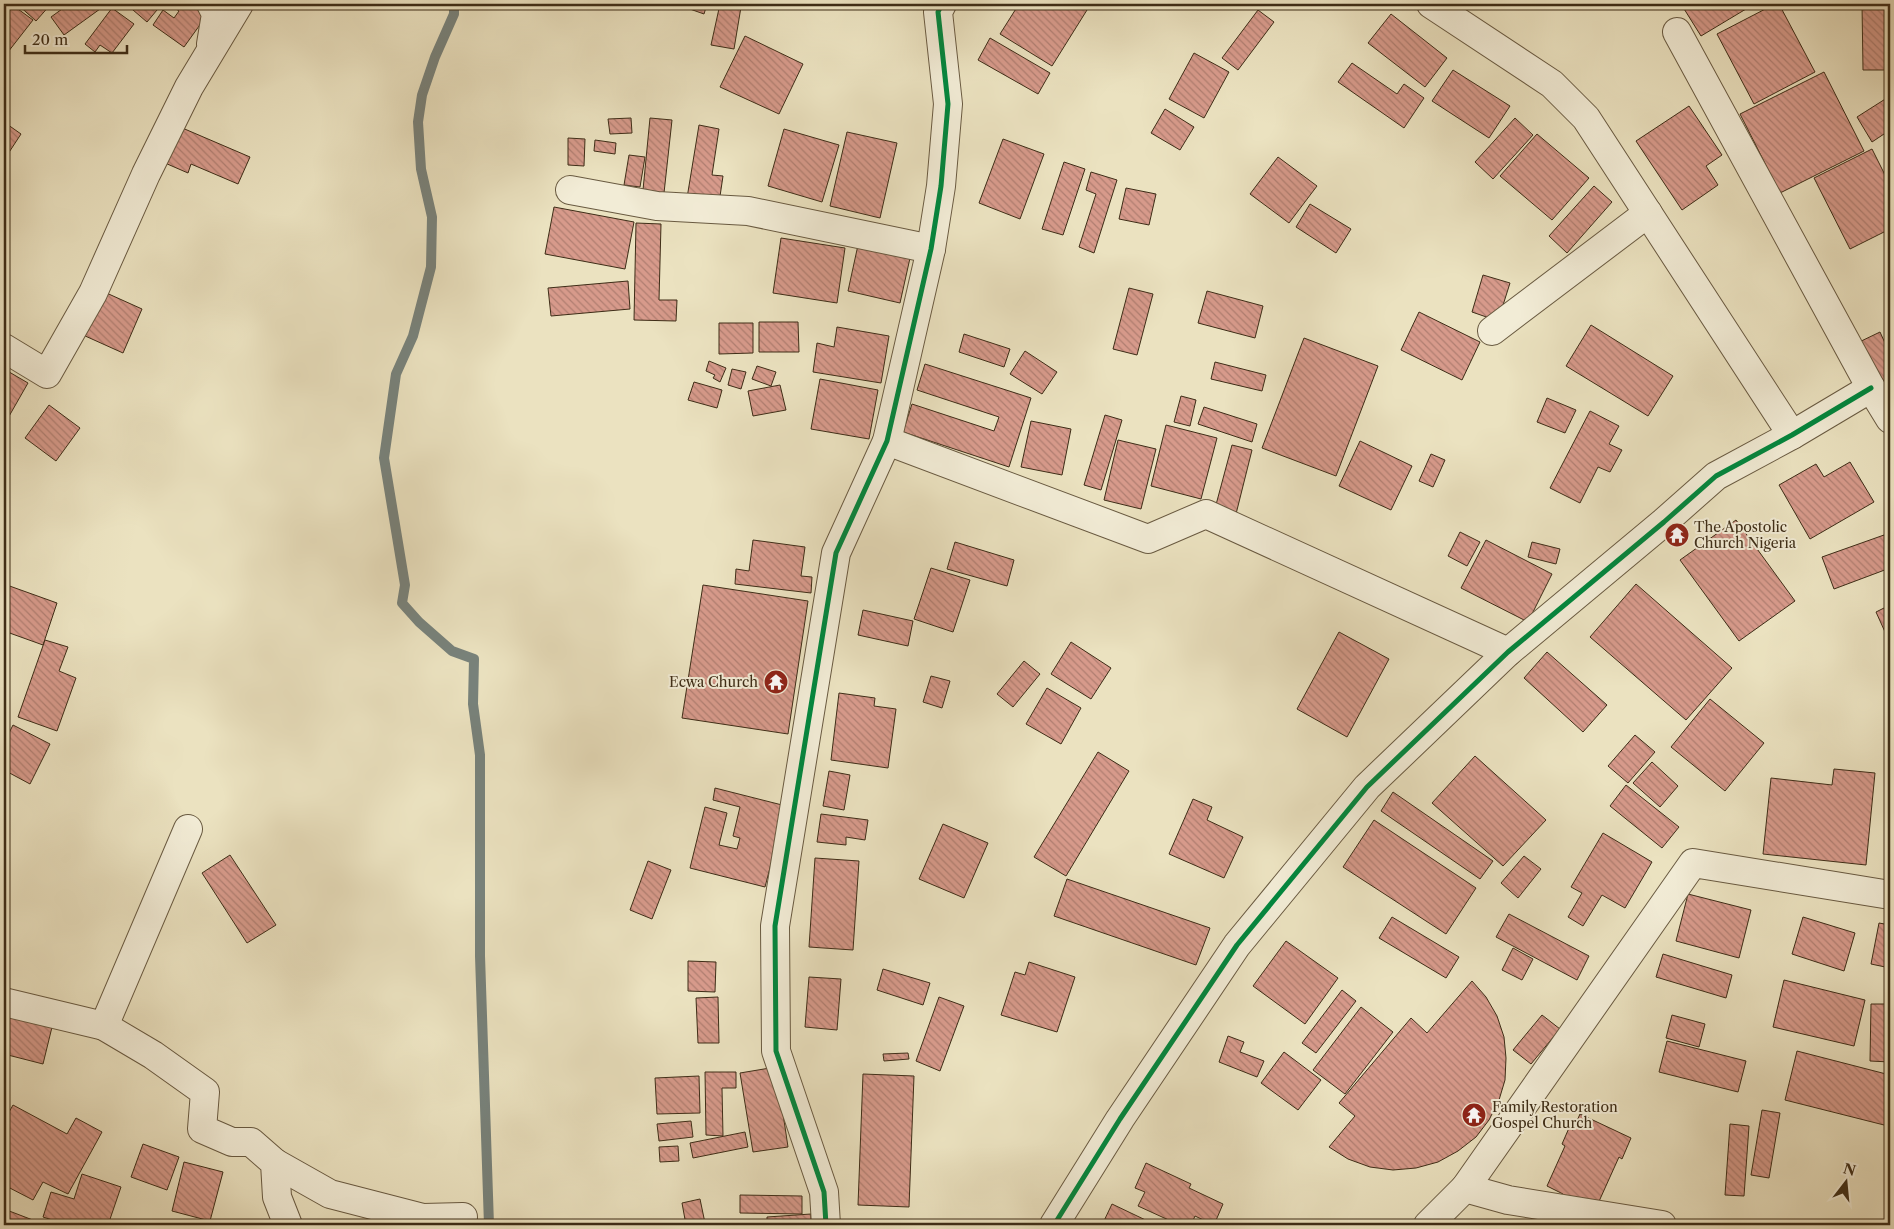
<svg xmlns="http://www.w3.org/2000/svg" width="1894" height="1229" viewBox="0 0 1894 1229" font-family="'Libre Caslon Text',serif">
<defs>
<pattern id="building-back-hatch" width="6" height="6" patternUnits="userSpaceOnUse" patternTransform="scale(1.25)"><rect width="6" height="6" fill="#d79a8b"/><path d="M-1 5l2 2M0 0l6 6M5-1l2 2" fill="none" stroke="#b07e71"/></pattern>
</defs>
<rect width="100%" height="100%" fill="#ebe2c0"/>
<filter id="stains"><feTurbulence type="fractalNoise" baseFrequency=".004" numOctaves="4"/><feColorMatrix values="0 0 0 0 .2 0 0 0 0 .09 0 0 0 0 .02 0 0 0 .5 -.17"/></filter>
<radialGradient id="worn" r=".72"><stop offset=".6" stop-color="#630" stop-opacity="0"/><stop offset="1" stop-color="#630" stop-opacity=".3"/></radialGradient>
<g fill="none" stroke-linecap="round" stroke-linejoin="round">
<path stroke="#78827b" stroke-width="10" d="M454,4V14L435,57L422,95L418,122L421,169L432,217L431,267L413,336L396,374L384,458L405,585L402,603L419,622L452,651L474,659L473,704L480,755V956L489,1225"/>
</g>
<g fill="url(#building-back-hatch)" stroke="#3e2d17">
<path d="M4,4H11L33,20L8,52L4,49Z"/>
<path d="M17,4H51L36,21Z"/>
<path d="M69,4H97L100,9L64,35L51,17Z"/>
<path d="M126,4H162L147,22Z"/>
<path d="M169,4H190L207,15L184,47L153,25L163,10L174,18L179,11Z"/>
<path d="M689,4H707L704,14L687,8Z"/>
<path d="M720,4L741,7L734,49L711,45Z"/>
<path d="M1019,4H1076L1087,10L1052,66L1000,34Z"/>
<path d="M1681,4H1749L1751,6L1701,36Z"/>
<path d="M1775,4H1779L1815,72L1754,104L1717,34Z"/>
<path d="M1862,4H1890V70H1863Z"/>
<path d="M112,8L134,24L112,53L100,45L95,52L85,44Z"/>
<path d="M1258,10L1274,22L1238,70L1222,58Z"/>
<path d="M1391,14L1447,58L1425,87L1368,43Z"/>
<path d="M745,36L803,64L779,114L720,87Z"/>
<path d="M990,38L1050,73L1038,94L978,60Z"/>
<path d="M1194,53L1229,72L1204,118L1169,99Z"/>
<path d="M1352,63L1397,94L1404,84L1424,98L1404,128L1338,82Z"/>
<path d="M1453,70L1510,106L1489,138L1432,101Z"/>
<path d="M1824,72L1864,151L1780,193L1740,114Z"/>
<path d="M1890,96V130L1872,142L1857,117Z"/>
<path d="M1689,106L1722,155L1706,166L1718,185L1682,210L1636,141Z"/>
<path d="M1165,109L1194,127L1180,150L1151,133Z"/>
<path d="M631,118L632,133L610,134L608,119Z"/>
<path d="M650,118L672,120L664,193L643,190Z"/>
<path d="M1515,118L1533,135L1493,179L1475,162Z"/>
<path d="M4,122L21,134L4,160Z"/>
<path d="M699,125L719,129L712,175L723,176L719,203L687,198Z"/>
<path d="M180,127L250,157L238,184L191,164L188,173L165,163Z"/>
<path d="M784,129L839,145L822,202L768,186Z"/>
<path d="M847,132L897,143L880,218L830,206Z"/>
<path d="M1537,134L1589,178L1552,220L1500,176Z"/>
<path d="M568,138L585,139L584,166L568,165Z"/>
<path d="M1003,139L1044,154L1020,219L979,203Z"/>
<path d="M595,140L616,143L615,154L594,151Z"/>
<path d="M1872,149L1890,185V229L1850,249L1814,178Z"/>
<path d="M629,155L645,157L640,187L624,185Z"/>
<path d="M1278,157L1317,186L1289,223L1250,194Z"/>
<path d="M1064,162L1085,169L1063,235L1042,229Z"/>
<path d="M1091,172L1117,180L1094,253L1079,247L1096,194L1086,190Z"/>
<path d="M1594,186L1612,202L1567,253L1549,236Z"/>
<path d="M1126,188L1156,194L1149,225L1119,219Z"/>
<path d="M1310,204L1351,229L1336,253L1296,227Z"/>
<path d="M554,207L634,222L625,269L545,254Z"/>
<path d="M636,223L661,224L659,300H677L676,321L634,320Z"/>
<path d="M781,238L845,248L837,303L773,293Z"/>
<path d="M858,245L910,258L900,303L848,291Z"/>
<path d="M1483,275L1510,283L1498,321L1472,312Z"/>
<path d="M628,281L630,309L551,316L548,288Z"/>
<path d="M1129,288L1153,294L1137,355L1113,349Z"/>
<path d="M102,291L142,309L123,353L83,335Z"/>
<path d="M1207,291L1263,306L1255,338L1198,323Z"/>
<path d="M1419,312L1480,342L1462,380L1401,350Z"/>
<path d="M759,322H798L799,352H759Z"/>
<path d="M719,323H753V353L719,354Z"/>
<path d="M1591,325L1673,376L1648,416L1566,366Z"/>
<path d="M837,327L889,336L881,383L813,372L817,343L834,347Z"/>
<path d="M1880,332L1890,354V380L1873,388L1853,345Z"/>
<path d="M964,334L1010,349L1004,367L959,352Z"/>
<path d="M1304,338L1378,366L1336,476L1262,448Z"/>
<path d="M1025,351L1057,372L1042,394L1010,374Z"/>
<path d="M709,361L726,368L720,382L713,378L715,375L706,371Z"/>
<path d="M1215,362L1266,375L1262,391L1211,379Z"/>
<path d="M925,364L1031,398L1009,467L903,432L912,404L994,431L999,417L917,390Z"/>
<path d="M757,366L776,372L771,386L752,379Z"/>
<path d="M4,369L28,383L4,425Z"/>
<path d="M732,369L746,372L741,389L728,385Z"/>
<path d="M820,379L878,390L869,439L811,429Z"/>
<path d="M694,382L722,390L717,408L688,400Z"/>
<path d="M780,385L786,410L753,416L748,391Z"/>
<path d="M1181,396L1196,400L1190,426L1174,422Z"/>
<path d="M1547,398L1576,410L1565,433L1537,422Z"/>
<path d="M49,405L80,428L56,461L25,438Z"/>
<path d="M1204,407L1257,424L1252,442L1198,424Z"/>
<path d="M1590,411L1619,426L1609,444L1622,450L1610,472L1598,467L1580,503L1550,488Z"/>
<path d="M1105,415L1122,420L1101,490L1084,485Z"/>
<path d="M1031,421L1071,429L1062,475L1021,467Z"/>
<path d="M1166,425L1217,438L1201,499L1151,486Z"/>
<path d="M1118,440L1156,449L1141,509L1104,500Z"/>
<path d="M1360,441L1412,466L1391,510L1339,486Z"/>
<path d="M1232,445L1252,450L1234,522L1213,516Z"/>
<path d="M1431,454L1445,460L1433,487L1419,481Z"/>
<path d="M1850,462L1874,502L1810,539L1779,485L1816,464L1824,477Z"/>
<path d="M1736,520L1795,601L1739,641L1680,560Z"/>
<path d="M1460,532L1480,542L1467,566L1448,556Z"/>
<path d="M1884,535L1890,551V568L1834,589L1822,557Z"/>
<path d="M753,540L805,547L801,576L812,577L811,593L735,584L736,569L749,571Z"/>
<path d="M1486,540L1552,574L1528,622L1461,588Z"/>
<path d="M955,542L1014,560L1007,586L947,569Z"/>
<path d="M1532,542L1560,549L1556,564L1528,557Z"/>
<path d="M931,568L970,580L953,632L914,619Z"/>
<path d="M4,584L57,603L43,645L4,631Z"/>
<path d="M1636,584L1732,668L1686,720L1590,637Z"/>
<path d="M703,585L808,601L788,734L682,718Z"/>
<path d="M1890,605V643L1876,612Z"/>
<path d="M863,610L913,621L908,646L858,635Z"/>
<path d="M1339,632L1389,659L1347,737L1297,709Z"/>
<path d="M45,640L68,647L59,671L76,678L57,731L18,717Z"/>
<path d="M1071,642L1111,668L1091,699L1051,674Z"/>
<path d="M1547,652L1607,705L1583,732L1524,678Z"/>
<path d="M1024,661L1040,674L1013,707L997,694Z"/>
<path d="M931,676L950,681L942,708L923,702Z"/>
<path d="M1047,688L1081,708L1061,744L1026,724Z"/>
<path d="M839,693L875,698L874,706L896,709L888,768L831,760Z"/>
<path d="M1710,699L1764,743L1725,791L1671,747Z"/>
<path d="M13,725L50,744L30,784L4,770V743Z"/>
<path d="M1635,735L1655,752L1628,783L1608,766Z"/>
<path d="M1098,752L1129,771L1066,876L1034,857Z"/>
<path d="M1475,756L1546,820L1503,866L1432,803Z"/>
<path d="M1652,762L1678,786L1660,807L1633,783Z"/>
<path d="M1834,769L1875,773L1866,865L1763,854L1771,778L1832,785Z"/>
<path d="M829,771L850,775L844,810L823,806Z"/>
<path d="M1626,785L1679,827L1662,848L1610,806Z"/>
<path d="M715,788L786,806L765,887L690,868L705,807L727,813L719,845L737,849L740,838L733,836L740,807L713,800Z"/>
<path d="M1393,792L1493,861L1480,879L1381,811Z"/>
<path d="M1193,799L1212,807L1207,820L1243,837L1224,878L1169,854Z"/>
<path d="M821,814L868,820L865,840L846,837V845L817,842Z"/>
<path d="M1374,820L1476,888L1446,934L1343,867Z"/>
<path d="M943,824L988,843L964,898L919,879Z"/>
<path d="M1603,833L1652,862L1625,908L1602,895L1583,926L1568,917L1582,893L1571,887Z"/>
<path d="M230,855L276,925L247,943L202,873Z"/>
<path d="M1524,856L1541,869L1518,898L1501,883Z"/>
<path d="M815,858L859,861L853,950L809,947Z"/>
<path d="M648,861L671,870L652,919L630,910Z"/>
<path d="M1067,879L1210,928L1196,965L1054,916Z"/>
<path d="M1688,894L1751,910L1739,958L1676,941Z"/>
<path d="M1509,914L1589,956L1577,980L1496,937Z"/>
<path d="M1392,917L1459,957L1446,978L1379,938Z"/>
<path d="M1803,917L1855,933L1844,971L1792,954Z"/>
<path d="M1879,923L1890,925V968L1871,964Z"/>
<path d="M1286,941L1338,978L1305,1024L1253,986Z"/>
<path d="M1513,948L1533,959L1522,980L1502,970Z"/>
<path d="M1663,954L1732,975L1726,998L1656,977Z"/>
<path d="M688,961L716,962L715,992L688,991Z"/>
<path d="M1029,962L1075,977L1057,1032L1001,1015L1015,972L1025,975Z"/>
<path d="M883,969L930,983L923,1005L877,990Z"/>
<path d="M809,977L841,979L837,1030L805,1027Z"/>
<path d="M1784,980L1865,1000L1854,1046L1773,1027Z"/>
<path d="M1472,981L1486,997L1497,1016L1504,1037L1506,1058L1505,1080L1499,1100L1489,1120L1476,1137L1458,1151L1438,1162L1416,1168L1393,1170L1370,1167L1348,1159L1329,1147L1355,1116L1339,1103L1411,1018L1427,1033Z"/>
<path d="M1342,990L1356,1001L1316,1053L1302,1043Z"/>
<path d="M718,997L719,1043H698L696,998Z"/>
<path d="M939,997L964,1006L940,1071L916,1061Z"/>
<path d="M1871,1004H1890V1062L1870,1061Z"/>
<path d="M1361,1007L1393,1032L1345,1094L1313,1070Z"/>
<path d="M4,1010L53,1023L43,1064L4,1054Z"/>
<path d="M1542,1015L1560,1029L1531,1064L1513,1050Z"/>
<path d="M1672,1015L1705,1024L1699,1047L1666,1038Z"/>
<path d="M1228,1036L1244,1042L1240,1052L1264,1061L1257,1077L1219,1062Z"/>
<path d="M1667,1041L1746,1061L1738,1092L1659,1072Z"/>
<path d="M1797,1051L1890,1075V1115L1888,1126L1785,1100Z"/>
<path d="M1284,1052L1321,1080L1298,1110L1261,1083Z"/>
<path d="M908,1053L909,1059L884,1061L883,1054Z"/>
<path d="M776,1067L788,1147L753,1152L740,1073Z"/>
<path d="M705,1072H736V1088H722L723,1136L706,1135Z"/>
<path d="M863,1074L914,1076L909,1207L858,1205Z"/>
<path d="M699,1076L700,1113L657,1114L655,1078Z"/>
<path d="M13,1105L67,1134L76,1118L102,1132L68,1194L43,1182L33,1200L4,1185V1121Z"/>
<path d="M1762,1110L1780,1113L1769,1178L1751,1175Z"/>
<path d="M1580,1114L1631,1138L1622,1159L1619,1157L1596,1208L1560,1200L1563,1194L1547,1186L1565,1146L1562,1144L1569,1128L1573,1130Z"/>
<path d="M691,1121L693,1137L659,1141L657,1124Z"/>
<path d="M1730,1124L1749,1126L1744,1196L1725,1195Z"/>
<path d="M745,1132L748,1147L693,1158L690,1143Z"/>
<path d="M143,1144L179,1157L167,1190L131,1177Z"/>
<path d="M678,1146L679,1161L660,1162L659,1147Z"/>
<path d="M184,1162L223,1172L210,1221L172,1211Z"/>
<path d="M1146,1163L1191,1184L1189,1188L1223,1204L1214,1225L1195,1216L1191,1225H1172L1173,1222L1138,1206L1145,1192L1135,1188Z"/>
<path d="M82,1174L121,1187L108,1225H68L43,1217L51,1192L74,1199Z"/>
<path d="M740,1195L802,1196V1214L740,1213Z"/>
<path d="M700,1199L705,1223L686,1225L682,1203Z"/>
<path d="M1112,1204L1156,1225H1102Z"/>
<path d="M4,1209L38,1222L37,1225H4Z"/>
<path d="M811,1214V1225H767V1217Z"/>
</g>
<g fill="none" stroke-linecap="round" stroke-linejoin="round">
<defs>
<g id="street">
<path d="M211,4L216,14L211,44"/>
<path d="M1431,4L1552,84L1586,118L1792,435"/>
<path d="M1677,32L1871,388L1890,419"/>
<path d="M570,190L657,206L748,211L931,249"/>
<path d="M1492,331L1648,213"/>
<path d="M4,348L47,374L93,293L146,174L189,87L239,4"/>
<path d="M887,441L1148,539L1206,514L1508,652"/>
<path d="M4,1002L104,1026L188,829"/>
<path d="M104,1026L153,1055L205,1092L202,1129L232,1142H251L275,1163L277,1197L288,1225"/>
<path d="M275,1163L330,1194L423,1218L463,1217"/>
<path d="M826,1225L824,1192L776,1051L775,926L836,553L887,441L931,249L941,186L948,104L938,12L942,4"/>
<path d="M1054,1225L1120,1119L1237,945L1367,787L1508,652L1664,522L1716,476L1792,435L1871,388"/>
<path d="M1428,1225L1465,1188"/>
<path d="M1662,1225L1508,1200L1465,1188L1693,863L1890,895"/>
</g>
</defs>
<use href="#street" stroke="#695a41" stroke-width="30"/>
<use href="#street" stroke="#f2ecd6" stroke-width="28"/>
<defs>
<g id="cycleway">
<path d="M826,1225L824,1192L776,1051L775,926L836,553L887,441L931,249L941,186L948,104L938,12L942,4"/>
<path d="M1054,1225L1120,1119L1237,945L1367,787L1508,652L1664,522L1716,476L1792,435L1871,388"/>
</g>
</defs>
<use href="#cycleway" stroke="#f2ecd6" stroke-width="8"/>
<use href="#cycleway" stroke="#00873e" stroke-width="5"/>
</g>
<defs>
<symbol id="temple-disc" viewBox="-11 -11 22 22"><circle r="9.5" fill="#8f2418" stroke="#f2ecd6"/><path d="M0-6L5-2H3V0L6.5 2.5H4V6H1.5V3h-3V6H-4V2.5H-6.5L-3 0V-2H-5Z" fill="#fff"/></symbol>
</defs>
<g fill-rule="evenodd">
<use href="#temple-disc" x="1663" y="521" width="28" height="28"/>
<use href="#temple-disc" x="762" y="668" width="28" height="28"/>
<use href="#temple-disc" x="1460" y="1101" width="28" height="28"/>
</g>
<g text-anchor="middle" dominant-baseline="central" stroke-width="4" stroke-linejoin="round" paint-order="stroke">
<g font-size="14" fill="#3e2d17" stroke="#f2ecd6" text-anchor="start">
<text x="1694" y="527">The Apostolic<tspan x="1694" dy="16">Church Nigeria</tspan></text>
<text x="758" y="682" text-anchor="end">Ecwa Church</text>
<text x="1492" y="1107">Family Restoration<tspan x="1492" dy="16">Gospel Church</tspan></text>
</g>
</g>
<rect width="1894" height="1229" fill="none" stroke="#ebe2c0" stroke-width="20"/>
<rect x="5" y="5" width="1884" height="1219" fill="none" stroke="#3e2d17" stroke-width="2.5"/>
<rect x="10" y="10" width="1874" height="1209" fill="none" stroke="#3e2d17"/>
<g transform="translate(1846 1182) rotate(16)" stroke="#f2ecd6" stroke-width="4" paint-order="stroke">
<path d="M0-4L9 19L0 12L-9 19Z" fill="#3e2d17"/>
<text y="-8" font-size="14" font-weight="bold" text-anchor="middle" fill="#3e2d17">N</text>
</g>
<path d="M25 45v8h102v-8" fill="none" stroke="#3e2d17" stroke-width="2.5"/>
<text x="32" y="45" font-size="15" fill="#3e2d17" stroke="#f2ecd6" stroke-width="4" paint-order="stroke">20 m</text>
<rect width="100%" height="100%" filter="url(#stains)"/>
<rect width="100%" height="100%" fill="url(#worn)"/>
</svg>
